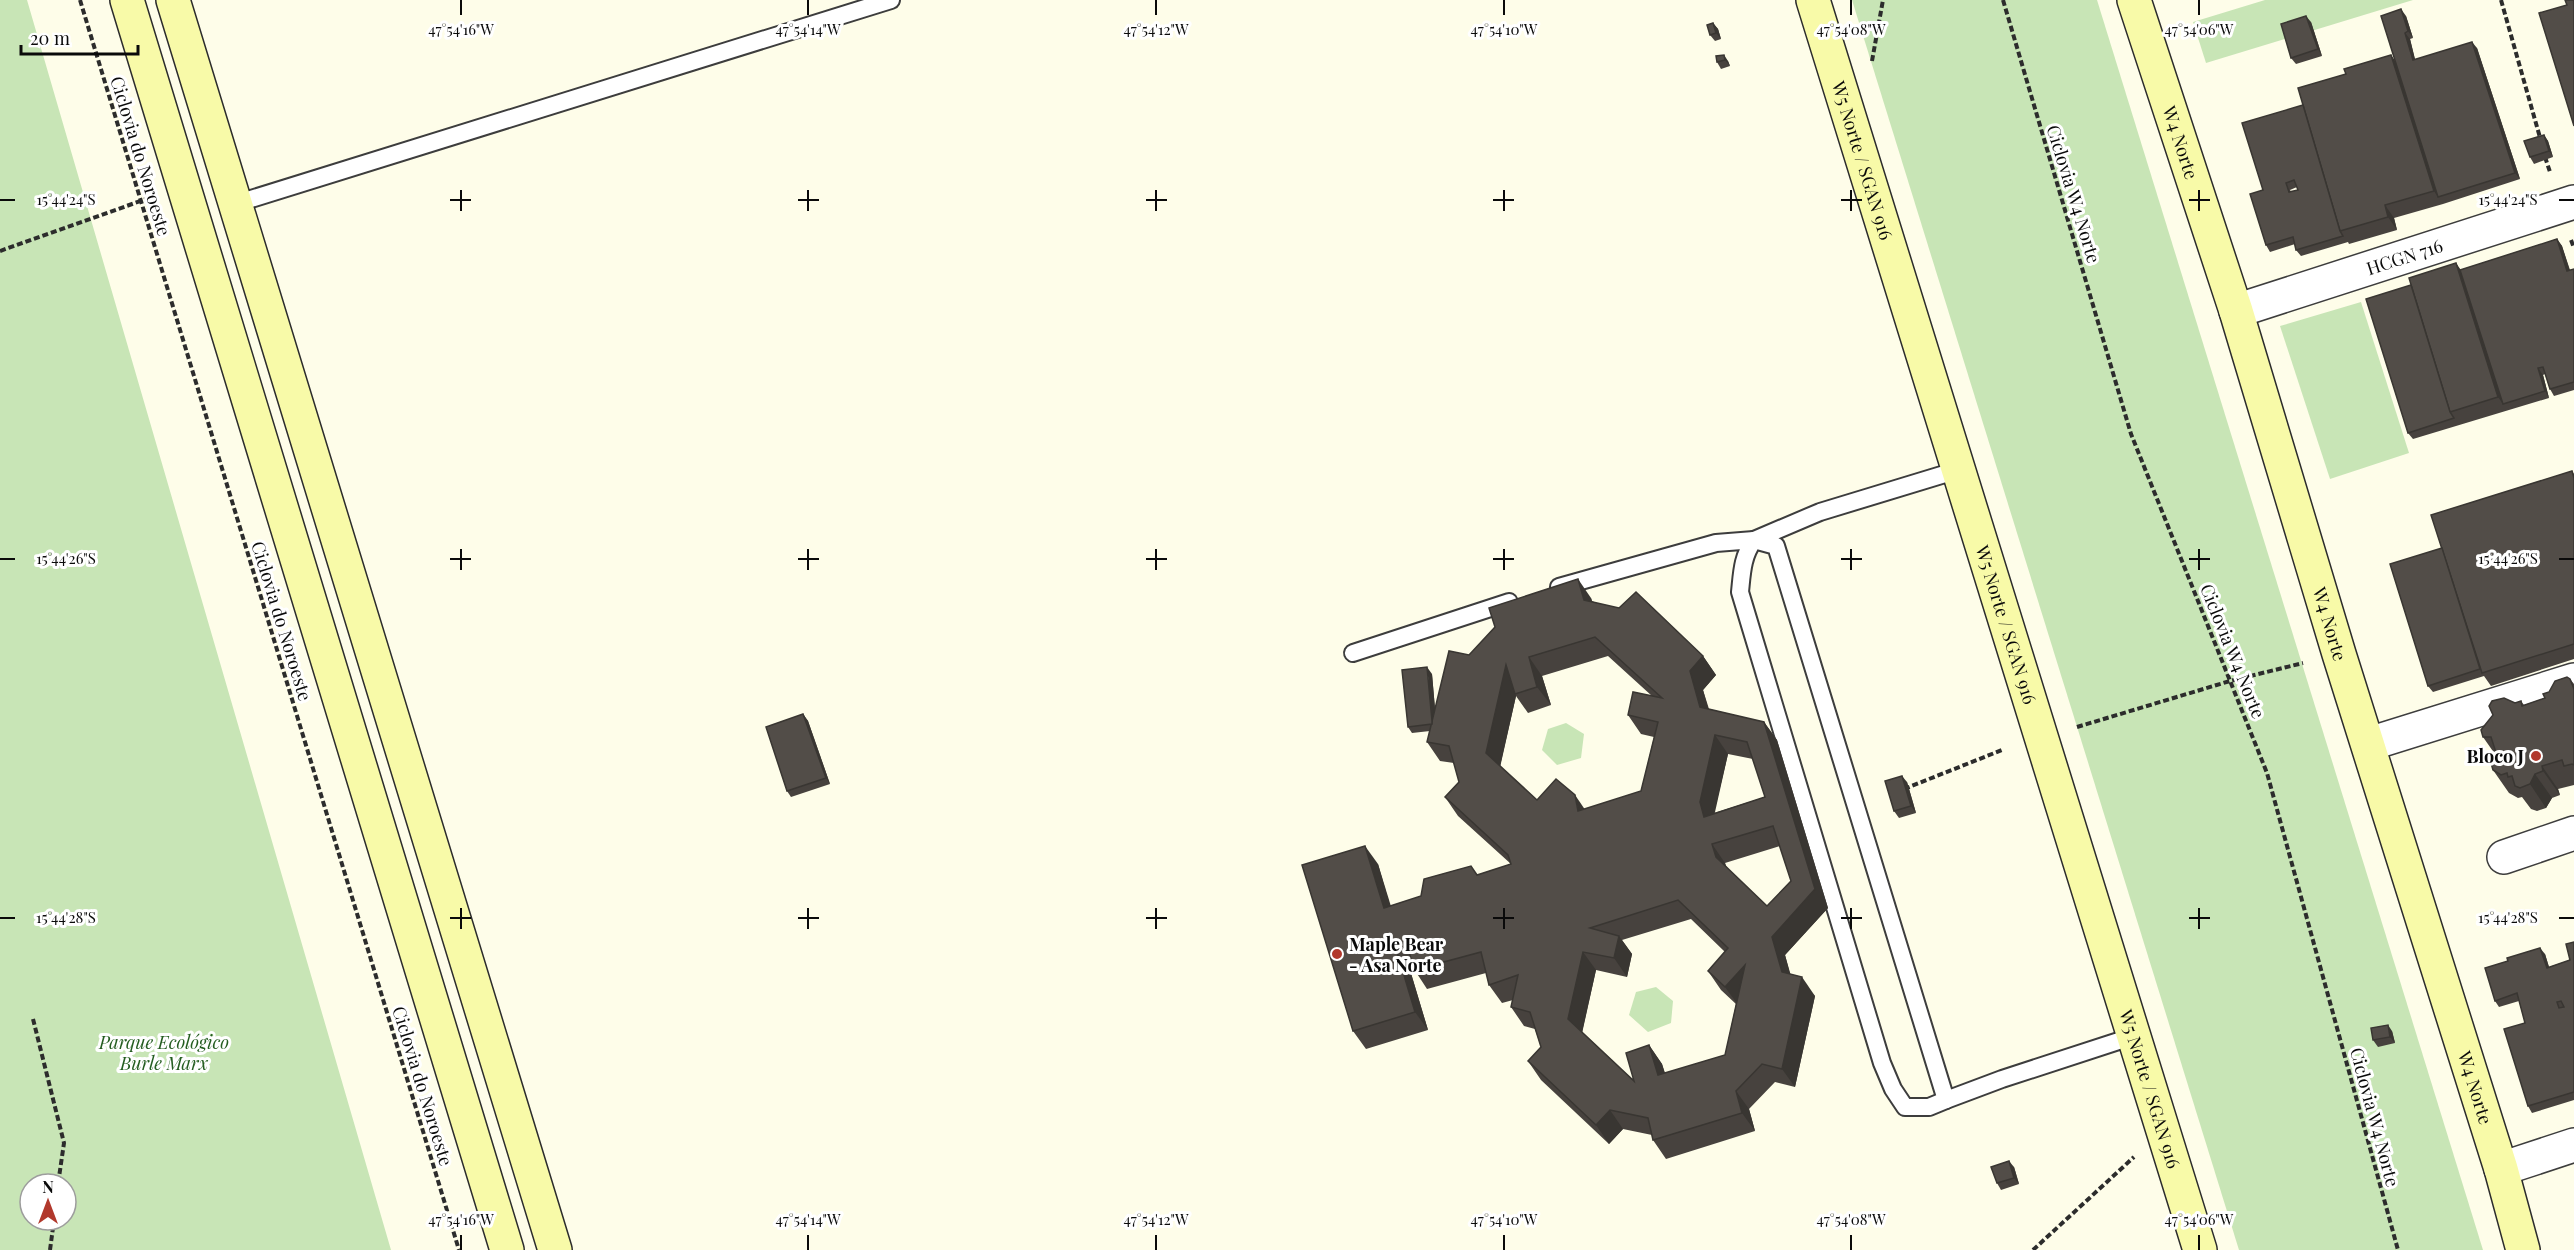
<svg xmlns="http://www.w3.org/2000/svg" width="2574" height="1250" viewBox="0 0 2574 1250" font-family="'Playfair Display',serif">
<rect width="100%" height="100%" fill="#fefde9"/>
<g fill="#c8e5b6" fill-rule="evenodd">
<path d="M0,0H27L391,1250H0ZM30,1184H66V1220H30Z"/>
<path d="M1852,0H2097L2483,1250H2239Z"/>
<path d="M2265,0H2413L2206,63L2193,22Z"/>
<path d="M2361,302L2409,453L2330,479L2280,326Z"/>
<path d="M1566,723L1584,734L1581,758L1557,765L1542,750L1548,729Z"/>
<path d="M1656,987L1673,1001L1671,1023L1648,1032L1629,1015L1636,992Z"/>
</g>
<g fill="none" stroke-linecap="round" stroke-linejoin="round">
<defs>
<g id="lane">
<path d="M235,204L891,0"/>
<path d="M1958,470L1820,512L1754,540L1776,546L1946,1100L2002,1079L2134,1036"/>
<path d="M1559,587L1716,543L1754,540C1742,557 1742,573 1740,592L1882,1063L1893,1089L1905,1107H1929L1946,1100"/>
<path d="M1353,653L1509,602"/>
</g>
<g id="street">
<path id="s1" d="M2236,311L2574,202"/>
<path d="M2369,744L2574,680"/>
<path d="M2504,857L2574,833"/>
<path d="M2501,1169L2574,1145"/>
</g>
<g id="secondary">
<path d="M127,0L507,1250"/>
<path d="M173,0L555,1250"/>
<path id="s2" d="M1813,0L2200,1250"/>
<path id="s3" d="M2134,0L2236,311L2339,654L2501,1169L2523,1250"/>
</g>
</defs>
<use href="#lane" stroke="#3d3d3d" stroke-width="20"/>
<use href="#street" stroke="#3d3d3d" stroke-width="36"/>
<use href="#secondary" stroke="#2c2c2c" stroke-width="36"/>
<g stroke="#2c2c2c" stroke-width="4" stroke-dasharray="6 3" stroke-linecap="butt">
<path d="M80,0L459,1250"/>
<path d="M2003,0L2131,434L2267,773L2398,1250"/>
<path d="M2501,0L2541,141"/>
<path d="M1872,61L1883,0"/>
<path d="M2545,157L2550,172"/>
<path d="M2571,240L2574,248"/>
<path d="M0,251L149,198"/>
<path d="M2077,727L2230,681L2303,663"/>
<path d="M1904,789L2002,750"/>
<path d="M33,1019L64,1143L58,1184"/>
<path d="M50,1250L54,1220"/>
<path d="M2033,1250L2134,1157"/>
</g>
<use href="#lane" stroke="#fff" stroke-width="16"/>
<use href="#street" stroke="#fff" stroke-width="33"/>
<use href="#secondary" stroke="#f8faa8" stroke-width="33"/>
</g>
<g fill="#47423e" fill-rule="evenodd">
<path d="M2406,16L2413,38L2410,39L2415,60L2477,48L2520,179L2443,204L2394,218L2397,230L2349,244L2348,242L2301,256L2296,250L2295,244L2270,252L2266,245L2263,190L2303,105L2346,74L2391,55L2395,61ZM2297,187L2298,190L2291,192L2290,190Z"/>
<path d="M2311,22L2322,56L2296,64L2291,58Z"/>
<path d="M1713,23L1718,29L1721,39L1715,41L1710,35Z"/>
<path d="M1716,56L1728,61L1730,66L1721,69L1717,62Z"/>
<path d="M2544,135L2548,141L2553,157L2534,164L2530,157Z"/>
<path d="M2557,239L2562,246L2570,270L2574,269V390L2554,396L2550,389L2545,374L2543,375L2549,398L2413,439L2408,433L2411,285L2456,263L2460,270Z"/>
<path d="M2572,471L2574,474V659L2491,686L2484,676L2433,692L2428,686L2442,548Z"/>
<path d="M1591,598L1592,601L1703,656L1716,675L1703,690L1709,709L1764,722L1777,740L1828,908L1785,955L1790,974L1815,996L1795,1087L1775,1082L1749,1109L1755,1131L1666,1159L1653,1140L1652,1135L1623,1129L1609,1144L1541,1080L1528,1061L1541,1047L1535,1029L1524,1026L1511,1007L1513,1000L1502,1003L1489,985L1486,973L1427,989L1414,969L1410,970L1428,1030L1366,1049L1353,1031L1378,864L1390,906L1421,896L1477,875L1511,864L1458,816L1445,797L1459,782L1454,763L1440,761L1427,742L1430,731L1412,733L1408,727L1432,674L1435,709L1469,655ZM1608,656L1652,696L1628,715L1641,734L1654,737L1641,791L1585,809L1537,800L1500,766L1516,696L1528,713L1551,705L1542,676ZM1728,754L1753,759L1765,797L1714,813ZM1780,846L1791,881L1767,906L1726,867L1725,863ZM1691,919L1725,952L1708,971L1721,990L1736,1004L1725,1055L1665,1073L1662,1064L1649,1045L1634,1081L1582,1032L1596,970L1627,977L1632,954L1622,940Z"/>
<path d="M2570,679L2574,684V785L2558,789L2560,795L2552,798L2546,808L2537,811L2531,809L2522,797L2518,798L2509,793L2493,770L2498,759L2497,757L2483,737L2515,703L2521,701L2524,705L2545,698L2549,692Z"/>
<path d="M803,714L808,721L830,784L791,797L787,791Z"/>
<path d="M1907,782L1916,813L1899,818L1894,811Z"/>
<path d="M2574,942V1100L2532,1113L2528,1106L2525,1023L2519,1001L2499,1007L2495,1001L2508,961L2545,954L2549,967L2570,960Z"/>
<path d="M2392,1031L2395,1043L2378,1047L2373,1040Z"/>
<path d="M2014,1167L2019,1184L2001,1190L1997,1183Z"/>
</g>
<g fill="#393632">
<path d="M2401,9L2406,16L2413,38L2408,31Z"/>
<path d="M2306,16L2311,22L2322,56L2318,49Z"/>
<path d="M1713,23L1718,29L1721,39L1716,33Z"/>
<path d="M2405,33L2410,39L2417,67L2413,60Z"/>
<path d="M2472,42L2477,48L2520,179L2515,173Z"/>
<path d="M1724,55L1728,61L1730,66L1725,60Z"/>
<path d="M2391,55L2400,68L2438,197L2434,191Z"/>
<path d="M2544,135L2548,141L2553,157L2549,151Z"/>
<path d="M2385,205L2394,218L2397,230L2388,217Z"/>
<path d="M2557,239L2562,246L2572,278L2567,271Z"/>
<path d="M2456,263L2465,276L2503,404L2498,397Z"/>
<path d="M2538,368L2543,375L2549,398L2545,391Z"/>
<path d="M1578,579L1591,598L1597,618L1584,600Z"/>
<path d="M1703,656L1716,675L1703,690L1713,726L1700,707L1690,671Z"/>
<path d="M1529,657L1542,676L1551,705L1537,687Z"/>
<path d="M1506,665L1515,694L1516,696L1499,772L1486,753Z"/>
<path d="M1427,667L1432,674L1437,731L1433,724Z"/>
<path d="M803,714L808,721L830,784L826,778Z"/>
<path d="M1764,722L1777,740L1828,908L1785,955L1795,990L1782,972L1772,937L1815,889Z"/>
<path d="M1715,735L1728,754L1713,821L1704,817L1700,802Z"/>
<path d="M2542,766L2558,789L2560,795L2543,771Z"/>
<path d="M2535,774L2552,798L2546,808L2530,784Z"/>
<path d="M1902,776L1907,782L1916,813L1911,806Z"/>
<path d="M1575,795L1588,814L1578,811Z"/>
<path d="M1712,844L1725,863L1730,876L1716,857Z"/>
<path d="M1365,846L1378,864L1397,926L1384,908Z"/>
<path d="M1619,936L1632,954L1627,977L1614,958Z"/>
<path d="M2540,948L2545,954L2551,974L2547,968Z"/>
<path d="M1397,952L1410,970L1428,1030L1415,1012Z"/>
<path d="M1583,952L1596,970L1581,1038L1568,1019Z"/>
<path d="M1745,965L1738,1005L1725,987Z"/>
<path d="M1802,977L1815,996L1795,1087L1782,1069Z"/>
<path d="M2388,1025L2392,1031L2395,1043L2390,1037Z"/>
<path d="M1649,1045L1662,1064L1671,1094L1658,1075Z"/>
<path d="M1736,1091L1749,1109L1755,1131L1742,1113Z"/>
<path d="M1610,1110L1623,1129L1609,1144L1596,1125Z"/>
<path d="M2009,1161L2014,1167L2019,1184L2014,1178Z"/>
</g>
<g fill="#524d48" stroke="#393632" stroke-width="1.5" fill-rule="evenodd">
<path d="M2565,0H2574V126L2539,13L2567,5Z"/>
<path d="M2401,9L2408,31L2405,33L2413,60L2472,42L2515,173L2438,197L2381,16Z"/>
<path d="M2306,16L2318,49L2291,58L2281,24Z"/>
<path d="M1713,23L1716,33L1710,35L1707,25Z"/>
<path d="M1724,55L1725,60L1717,62L1716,56Z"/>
<path d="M2391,55L2434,191L2385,205L2388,217L2340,231L2298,88L2346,74L2344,69Z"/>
<path d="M2303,105L2340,231L2343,236L2296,250L2293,237L2266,245L2250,194L2263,190L2242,123ZM2294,180L2298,190L2289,192L2286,183Z"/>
<path d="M2544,135L2549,151L2530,157L2524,141Z"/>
<path d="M2557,239L2567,271L2574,269V382L2550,389L2543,367L2538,368L2545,391L2503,404L2460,270Z"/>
<path d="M2456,263L2498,397L2450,412L2409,278Z"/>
<path d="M2411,285L2450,412L2454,418L2408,433L2366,299Z"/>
<path d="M2572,471L2574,478V644L2482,673L2431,515Z"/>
<path d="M2442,548L2480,669L2428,686L2390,564Z"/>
<path d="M1578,579L1584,600L1619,608L1636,592L1703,656L1690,671L1700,707L1764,722L1815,889L1772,937L1782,972L1802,977L1782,1069L1762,1064L1736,1091L1742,1113L1653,1140L1648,1118L1610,1110L1596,1125L1528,1061L1541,1047L1530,1012L1511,1007L1518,975L1489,985L1481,952L1414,970L1408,948L1397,952L1415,1012L1353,1031L1302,865L1365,846L1384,908L1421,896L1424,879L1471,866L1477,875L1511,864L1508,855L1445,797L1459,782L1449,746L1427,742L1449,651L1469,655L1495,627L1489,608ZM1595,637L1662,698L1633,692L1628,715L1658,722L1641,791L1578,811L1575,795L1556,779L1537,800L1486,753L1506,665L1515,694L1537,687L1529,657ZM1715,735L1747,742L1765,797L1704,817L1700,802ZM1773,826L1791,881L1767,906L1716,857L1712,844ZM1678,900L1728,948L1708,971L1725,987L1745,965L1725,1055L1658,1075L1649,1045L1626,1053L1634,1081L1568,1019L1583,952L1614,958L1619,936L1590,928Z"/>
<path d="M1427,667L1432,721V724L1408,727L1402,670Z"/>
<path d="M2567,677L2570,679L2574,689V765L2572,764L2564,766L2562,760L2542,766L2543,771L2535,774L2530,784L2520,788L2515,786L2512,776L2508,777L2507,773L2501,775L2493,770L2491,763L2498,759L2491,737H2483L2481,730L2493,715L2489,706L2492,701L2504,698L2515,703L2521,701L2522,706L2545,698L2543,694L2549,692L2555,681Z"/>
<path d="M803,714L826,778L787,791L766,727Z"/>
<path d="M1902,776L1911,806L1894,811L1885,781Z"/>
<path d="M2574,942V1092L2528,1106L2504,1029L2525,1023L2517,993L2495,1001L2485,968L2508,961L2507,958L2540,948L2547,968L2570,960L2566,944ZM2561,1001L2564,1007L2559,1008L2557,1002Z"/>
<path d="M2388,1025L2390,1037L2373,1040L2371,1028Z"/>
<path d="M2009,1161L2014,1178L1997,1183L1991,1167Z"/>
</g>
<path fill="none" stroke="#0a0a0a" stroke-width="2" d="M461,0V15M808,0V15M1156,0V15M1504,0V15M1851,0V15M2199,0V15M461,190V211M808,190V211M1156,190V211M1504,190V211M1851,190V211M2199,190V211M0,200H15M450,200H471M798,200H819M1146,200H1167M1493,200H1514M1841,200H1862M2189,200H2210M2559,200H2574M461,549V570M808,549V570M1156,549V570M1504,549V570M1851,549V570M2199,549V570M0,559H15M450,559H471M798,559H819M1146,559H1167M1493,559H1514M1841,559H1862M2189,559H2210M2559,559H2574M461,908V929M808,908V929M1156,908V929M1504,908V929M1851,908V929M2199,908V929M0,918H15M450,918H471M798,918H819M1146,918H1167M1493,918H1514M1841,918H1862M2189,918H2210M2559,918H2574M461,1235V1250M808,1235V1250M1156,1235V1250M1504,1235V1250M1851,1235V1250M2199,1235V1250"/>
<g fill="#b1382c" stroke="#fff" stroke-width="2">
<circle cx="2536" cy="756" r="6"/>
<circle cx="1337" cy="954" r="6"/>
</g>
<g text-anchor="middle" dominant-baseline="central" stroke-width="6" stroke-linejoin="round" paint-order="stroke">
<g font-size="18" fill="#0a0a0a" stroke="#fff">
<text stroke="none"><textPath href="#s3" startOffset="150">W4 Norte</textPath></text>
<text transform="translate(141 156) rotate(73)">Ciclovia do Noroeste</text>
<text stroke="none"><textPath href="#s2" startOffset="168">W5 Norte / SGAN 916</textPath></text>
<text transform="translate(2074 194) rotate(73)">Ciclovia W4 Norte</text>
<text stroke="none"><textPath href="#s1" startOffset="177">HCGN 716</textPath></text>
<text transform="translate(282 621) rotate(73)">Ciclovia do Noroeste</text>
<text stroke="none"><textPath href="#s3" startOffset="654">W4 Norte</textPath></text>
<text stroke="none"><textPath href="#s2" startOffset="654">W5 Norte / SGAN 916</textPath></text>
<text transform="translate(2233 651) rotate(68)">Ciclovia W4 Norte</text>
<text transform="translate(423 1086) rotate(73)">Ciclovia do Noroeste</text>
<text stroke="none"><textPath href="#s3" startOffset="1140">W4 Norte</textPath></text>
<text stroke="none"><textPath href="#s2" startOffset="1140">W5 Norte / SGAN 916</textPath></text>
<text transform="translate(2375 1117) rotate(75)">Ciclovia W4 Norte</text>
</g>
<g font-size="18" font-weight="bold" fill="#0a0a0a" stroke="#fff" text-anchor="end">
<text x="2524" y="756">Bloco J</text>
<text x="1349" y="944" text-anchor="start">Maple Bear<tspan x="1349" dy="21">- Asa Norte</tspan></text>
</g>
<g font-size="18" font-style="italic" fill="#245d20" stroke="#fff">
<text x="164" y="1042">Parque Ecológico<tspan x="164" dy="21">Burle Marx</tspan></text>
</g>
</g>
<g font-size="15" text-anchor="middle" fill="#0a0a0a" stroke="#fff" stroke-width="6" stroke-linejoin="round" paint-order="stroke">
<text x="461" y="35">47°54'16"W</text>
<text x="808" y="35">47°54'14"W</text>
<text x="1156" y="35">47°54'12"W</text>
<text x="1504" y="35">47°54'10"W</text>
<text x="1851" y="35">47°54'08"W</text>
<text x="2199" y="35">47°54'06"W</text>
<text x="66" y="205">15°44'24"S</text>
<text x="2508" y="205">15°44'24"S</text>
<text x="66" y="564">15°44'26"S</text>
<text x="2508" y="564">15°44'26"S</text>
<text x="66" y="923">15°44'28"S</text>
<text x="2508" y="923">15°44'28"S</text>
<text x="461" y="1225">47°54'16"W</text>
<text x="808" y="1225">47°54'14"W</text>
<text x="1156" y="1225">47°54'12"W</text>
<text x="1504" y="1225">47°54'10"W</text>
<text x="1851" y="1225">47°54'08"W</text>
<text x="2199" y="1225">47°54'06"W</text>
</g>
<g transform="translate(48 1202)"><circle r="28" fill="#ffffff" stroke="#9d9d9d" stroke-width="1.5"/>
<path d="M0-4.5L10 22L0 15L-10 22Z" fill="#b1382c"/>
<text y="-9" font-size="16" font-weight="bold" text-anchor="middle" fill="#0a0a0a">N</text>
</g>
<path d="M21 45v9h117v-9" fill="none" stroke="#0a0a0a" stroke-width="3"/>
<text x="30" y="45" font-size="18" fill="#0a0a0a" stroke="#ffffff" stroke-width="4.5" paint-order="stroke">20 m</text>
</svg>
